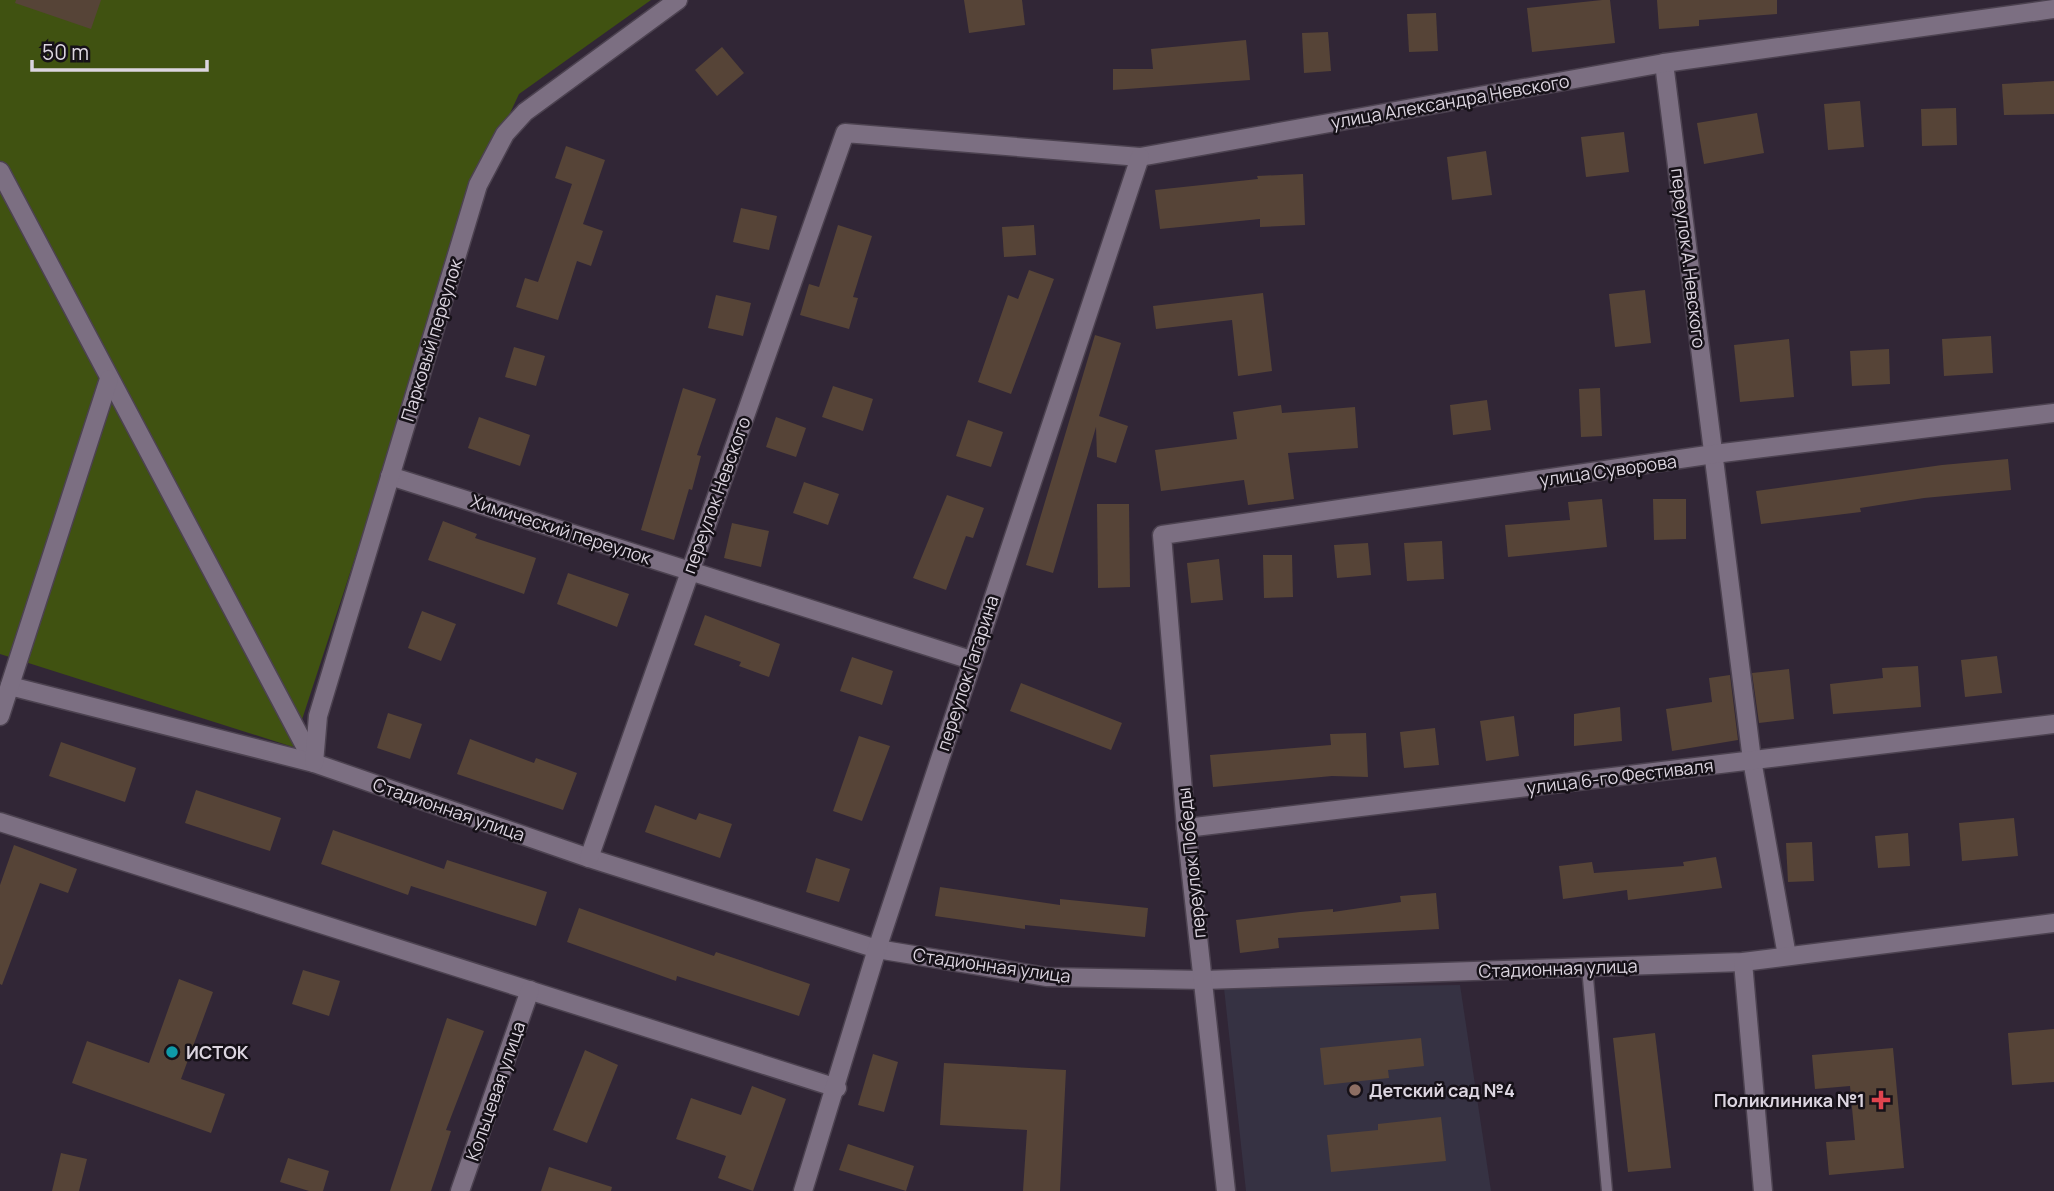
<svg xmlns="http://www.w3.org/2000/svg" width="2054" height="1191" viewBox="0 0 2054 1191" font-family="Manrope,sans-serif">
<rect width="100%" height="100%" fill="#312636"/>
<path fill="#363243" d="M1460,985L1491,1191H1246L1224,988Z"/>
<path fill="#405211" d="M0,0H651L519,94L478,182L293,747L0,654Z"/>
<g fill="#564437">
<path d="M16,0H101L91,29L15,3Z"/>
<path d="M964,0H1022L1025,25L969,33Z"/>
<path d="M1602,0H1610L1615,43L1532,52L1527,8Z"/>
<path d="M1657,0H1777V14L1699,20V26L1659,29Z"/>
<path d="M1436,13L1438,51L1409,52L1407,14Z"/>
<path d="M1328,32L1331,71L1304,73L1302,33Z"/>
<path d="M1246,40L1250,80L1113,90V69H1153L1151,49Z"/>
<path d="M722,47L744,73L717,96L695,70Z"/>
<path d="M2054,81V114L2004,115L2002,84Z"/>
<path d="M1860,101L1864,147L1828,150L1824,104Z"/>
<path d="M1956,108L1957,145L1922,146L1921,109Z"/>
<path d="M1757,113L1764,153L1704,164L1697,123Z"/>
<path d="M1624,132L1629,172L1586,177L1581,137Z"/>
<path d="M566,146L605,160L583,224L603,231L591,266L577,261L558,320L516,307L525,278L538,282L572,184L555,178Z"/>
<path d="M1486,151L1492,195L1452,200L1447,157Z"/>
<path d="M1303,174L1305,225L1260,227V219L1160,229L1155,190L1258,179L1257,176Z"/>
<path d="M741,208L777,216L769,250L733,242Z"/>
<path d="M838,225L872,236L853,297L858,298L849,329L800,315L809,284L819,287Z"/>
<path d="M1034,225L1036,255L1004,257L1002,227Z"/>
<path d="M1029,270L1054,279L1011,394L978,382L1008,295L1018,299Z"/>
<path d="M1645,290L1651,343L1615,347L1609,294Z"/>
<path d="M1263,293L1272,371L1238,376L1232,320L1156,329L1153,306Z"/>
<path d="M716,295L751,303L743,336L708,328Z"/>
<path d="M1095,335L1121,343L1099,416L1128,426L1116,463L1097,457L1096,427L1053,573L1026,565Z"/>
<path d="M1991,336L1993,373L1944,376L1942,339Z"/>
<path d="M1789,339L1794,397L1740,402L1734,345Z"/>
<path d="M514,347L545,356L536,386L505,377Z"/>
<path d="M1889,349L1890,384L1852,386L1850,351Z"/>
<path d="M833,386L873,399L863,431L822,417Z"/>
<path d="M683,388L716,399L697,455L701,456L692,490L689,489L674,540L641,530Z"/>
<path d="M1600,388L1602,436L1581,437L1579,389Z"/>
<path d="M1487,400L1491,430L1453,435L1450,405Z"/>
<path d="M1281,405L1282,413L1355,407L1358,448L1288,453L1294,499L1248,505L1244,480L1161,491L1155,450L1237,439L1233,412Z"/>
<path d="M479,417L530,435L520,466L468,448Z"/>
<path d="M776,417L806,428L796,457L766,447Z"/>
<path d="M968,420L1003,432L991,467L956,456Z"/>
<path d="M2008,459L2011,490L1924,498L1860,508L1861,512L1761,524L1756,491L1942,465Z"/>
<path d="M804,482L839,494L828,525L793,513Z"/>
<path d="M947,495L984,508L973,538L966,536L946,590L913,578Z"/>
<path d="M1602,499L1607,547L1508,557L1505,525L1570,520L1568,502Z"/>
<path d="M1653,499H1686V539L1654,540Z"/>
<path d="M1097,504H1129L1130,587L1098,588Z"/>
<path d="M443,521L477,534L475,538L536,558L524,594L428,560Z"/>
<path d="M732,523L769,531L761,567L724,558Z"/>
<path d="M1442,541L1444,579L1407,581L1404,543Z"/>
<path d="M1368,543L1371,575L1337,578L1334,545Z"/>
<path d="M1263,555H1292L1293,597L1264,598Z"/>
<path d="M1219,559L1223,600L1191,603L1187,563Z"/>
<path d="M568,573L629,594L617,627L557,604Z"/>
<path d="M422,611L456,624L441,661L408,648Z"/>
<path d="M705,615L780,644L769,677L739,666L741,662L694,645Z"/>
<path d="M1997,656L2002,693L1965,697L1961,660Z"/>
<path d="M852,657L893,671L882,705L840,691Z"/>
<path d="M1918,666L1921,707L1833,714L1830,684L1883,678L1882,668Z"/>
<path d="M1789,669L1794,719L1759,723L1752,673Z"/>
<path d="M1730,675L1738,740L1672,751L1666,709L1712,702L1709,678Z"/>
<path d="M1021,683L1122,723L1111,750L1010,711Z"/>
<path d="M1620,707L1622,741L1574,746V714Z"/>
<path d="M388,713L422,724L410,759L377,748Z"/>
<path d="M1514,716L1519,756L1486,761L1480,721Z"/>
<path d="M1435,728L1439,765L1404,768L1400,732Z"/>
<path d="M1366,733L1368,777L1332,776L1213,787L1210,755L1331,745L1330,734Z"/>
<path d="M859,736L890,746L862,821L833,811Z"/>
<path d="M470,739L534,763L536,758L577,773L563,810L457,774Z"/>
<path d="M61,742L136,768L125,802L49,776Z"/>
<path d="M196,790L281,818L270,851L185,823Z"/>
<path d="M655,805L696,820L699,813L732,824L720,858L645,832Z"/>
<path d="M2014,818L2018,856L1962,861L1959,823Z"/>
<path d="M333,830L444,869L447,860L547,892L536,926L411,886L408,895L321,864Z"/>
<path d="M1908,833L1910,866L1878,868L1875,836Z"/>
<path d="M1812,842L1814,881L1788,882L1786,843Z"/>
<path d="M14,845L77,869L68,893L40,883L2,985L0,984V885Z"/>
<path d="M1716,857L1722,888L1628,900L1627,890L1563,899L1559,866L1592,862L1594,873L1684,866L1683,862Z"/>
<path d="M816,858L850,869L839,902L806,892Z"/>
<path d="M940,887L1060,905V899L1148,908L1145,937L1025,925V929L935,916Z"/>
<path d="M1436,893L1439,929L1278,938L1279,948L1240,953L1236,920L1300,912L1333,909V912L1401,902L1400,896Z"/>
<path d="M579,908L714,956L716,952L810,984L799,1016L677,976L676,981L567,942Z"/>
<path d="M303,970L340,981L329,1016L292,1004Z"/>
<path d="M179,979L213,992L181,1079L225,1094L211,1133L72,1083L87,1041L149,1063Z"/>
<path d="M447,1018L484,1031L446,1130L451,1131L431,1191H390Z"/>
<path d="M2054,1029V1082L2012,1085L2008,1033Z"/>
<path d="M1655,1033L1671,1168L1628,1172L1613,1038Z"/>
<path d="M1421,1038L1424,1066L1388,1070L1389,1078L1324,1085L1320,1048Z"/>
<path d="M1893,1048L1904,1168L1829,1175L1826,1142L1855,1140L1850,1086L1815,1089L1812,1055Z"/>
<path d="M585,1050L618,1065L587,1143L553,1130Z"/>
<path d="M873,1054L898,1062L884,1112L858,1105Z"/>
<path d="M944,1063L1066,1070L1060,1191H1023L1027,1130L940,1125Z"/>
<path d="M752,1086L786,1099L753,1191L718,1178L726,1156L676,1139L691,1098L741,1115Z"/>
<path d="M1441,1117L1446,1161L1331,1172L1327,1135L1378,1130V1124Z"/>
<path d="M848,1144L914,1166L906,1191L839,1170Z"/>
<path d="M61,1153L87,1159L79,1191H52Z"/>
<path d="M288,1158L329,1171L323,1191H309L280,1182Z"/>
<path d="M549,1167L612,1187L611,1191H541Z"/>
</g>
<g fill="none" stroke-linecap="round" stroke-linejoin="round">
<defs>
<path id="lane" d="M1587,967L1607,1191"/>
<g id="street">
<path d="M1664,63L1752,760L1787,956"/>
<path d="M0,171L314,763"/>
<path d="M390,476L971,660"/>
<path d="M10,686L314,763L589,858L877,949L1047,977L1204,980L1743,962L2054,923"/>
<path d="M0,716L109,379"/>
<path d="M314,763L318,716L478,185L505,134L525,112L678,0"/>
<path d="M0,822L837,1088"/>
<path d="M1186,828L2054,724"/>
<path d="M589,858L845,133L1140,157L1664,63L2054,9"/>
<path d="M1743,962L1763,1191"/>
<path d="M460,1191L530,990"/>
<path d="M803,1191L877,949L1140,157"/>
<path d="M1226,1191L1186,828L1162,535L1714,454L2054,413"/>
</g>
</defs>
<use href="#lane" stroke="#4c4250" stroke-width="13"/>
<use href="#street" stroke="#4c4250" stroke-width="21"/>
<use href="#lane" stroke="#7c6f82" stroke-width="10"/>
<use href="#street" stroke="#7c6f82" stroke-width="18"/>
</g>
<circle fill="#0f9aa8" stroke="#161118" stroke-width="2.5" cx="172" cy="1052" r="7"/>
<circle fill="#8d6e63" stroke="#161118" stroke-width="2.5" cx="1355" cy="1090" r="7"/>
<path fill="#e0444e" stroke="#161118" stroke-width="2.5" d="M1877.5 1089.5h7v7h7v7h-7v7h-7v-7h-7v-7h7z"/>
<g text-anchor="middle" dominant-baseline="central" stroke-width="5" stroke-linejoin="round" paint-order="stroke">
<g font-size="18" fill="#dcd5e0" stroke="#161118">
<text transform="translate(1450 101) rotate(-10)">улица Александра Невского</text>
<text transform="translate(1689 258) rotate(83)">переулок А.Невского</text>
<text transform="translate(431 340) rotate(-73)">Парковый переулок</text>
<text transform="translate(1608 470) rotate(-8)">улица Суворова</text>
<text transform="translate(716 495) rotate(-70)">переулок Невского</text>
<text transform="translate(561 529) rotate(18)">Химический переулок</text>
<text transform="translate(967 673) rotate(-72)">переулок Гагарина</text>
<text transform="translate(1620 776) rotate(-7)">улица 6-го Фестиваля</text>
<text transform="translate(449 809) rotate(19)">Стадионная улица</text>
<text transform="translate(1191 863) rotate(-96)">переулок Победы</text>
<text transform="translate(992 965) rotate(8)">Стадионная улица</text>
<text transform="translate(1558 968) rotate(-2)">Стадионная улица</text>
<text transform="translate(495 1091) rotate(-71)">Кольцевая улица</text>
</g>
<g font-size="18" font-weight="bold" fill="#dcd5e0" stroke="#161118" text-anchor="start">
<text x="186" y="1052">ИСТОК</text>
<text x="1369" y="1090">Детский сад №4</text>
<text x="1865" y="1100" text-anchor="end">Поликлиника №1</text>
</g>
</g>
<path d="M32 60v10h175v-10" fill="none" stroke="#dcd5e0" stroke-width="3.5"/>
<text x="42" y="60" font-size="21" fill="#dcd5e0" stroke="#161118" stroke-width="5" paint-order="stroke">50 m</text>
</svg>
